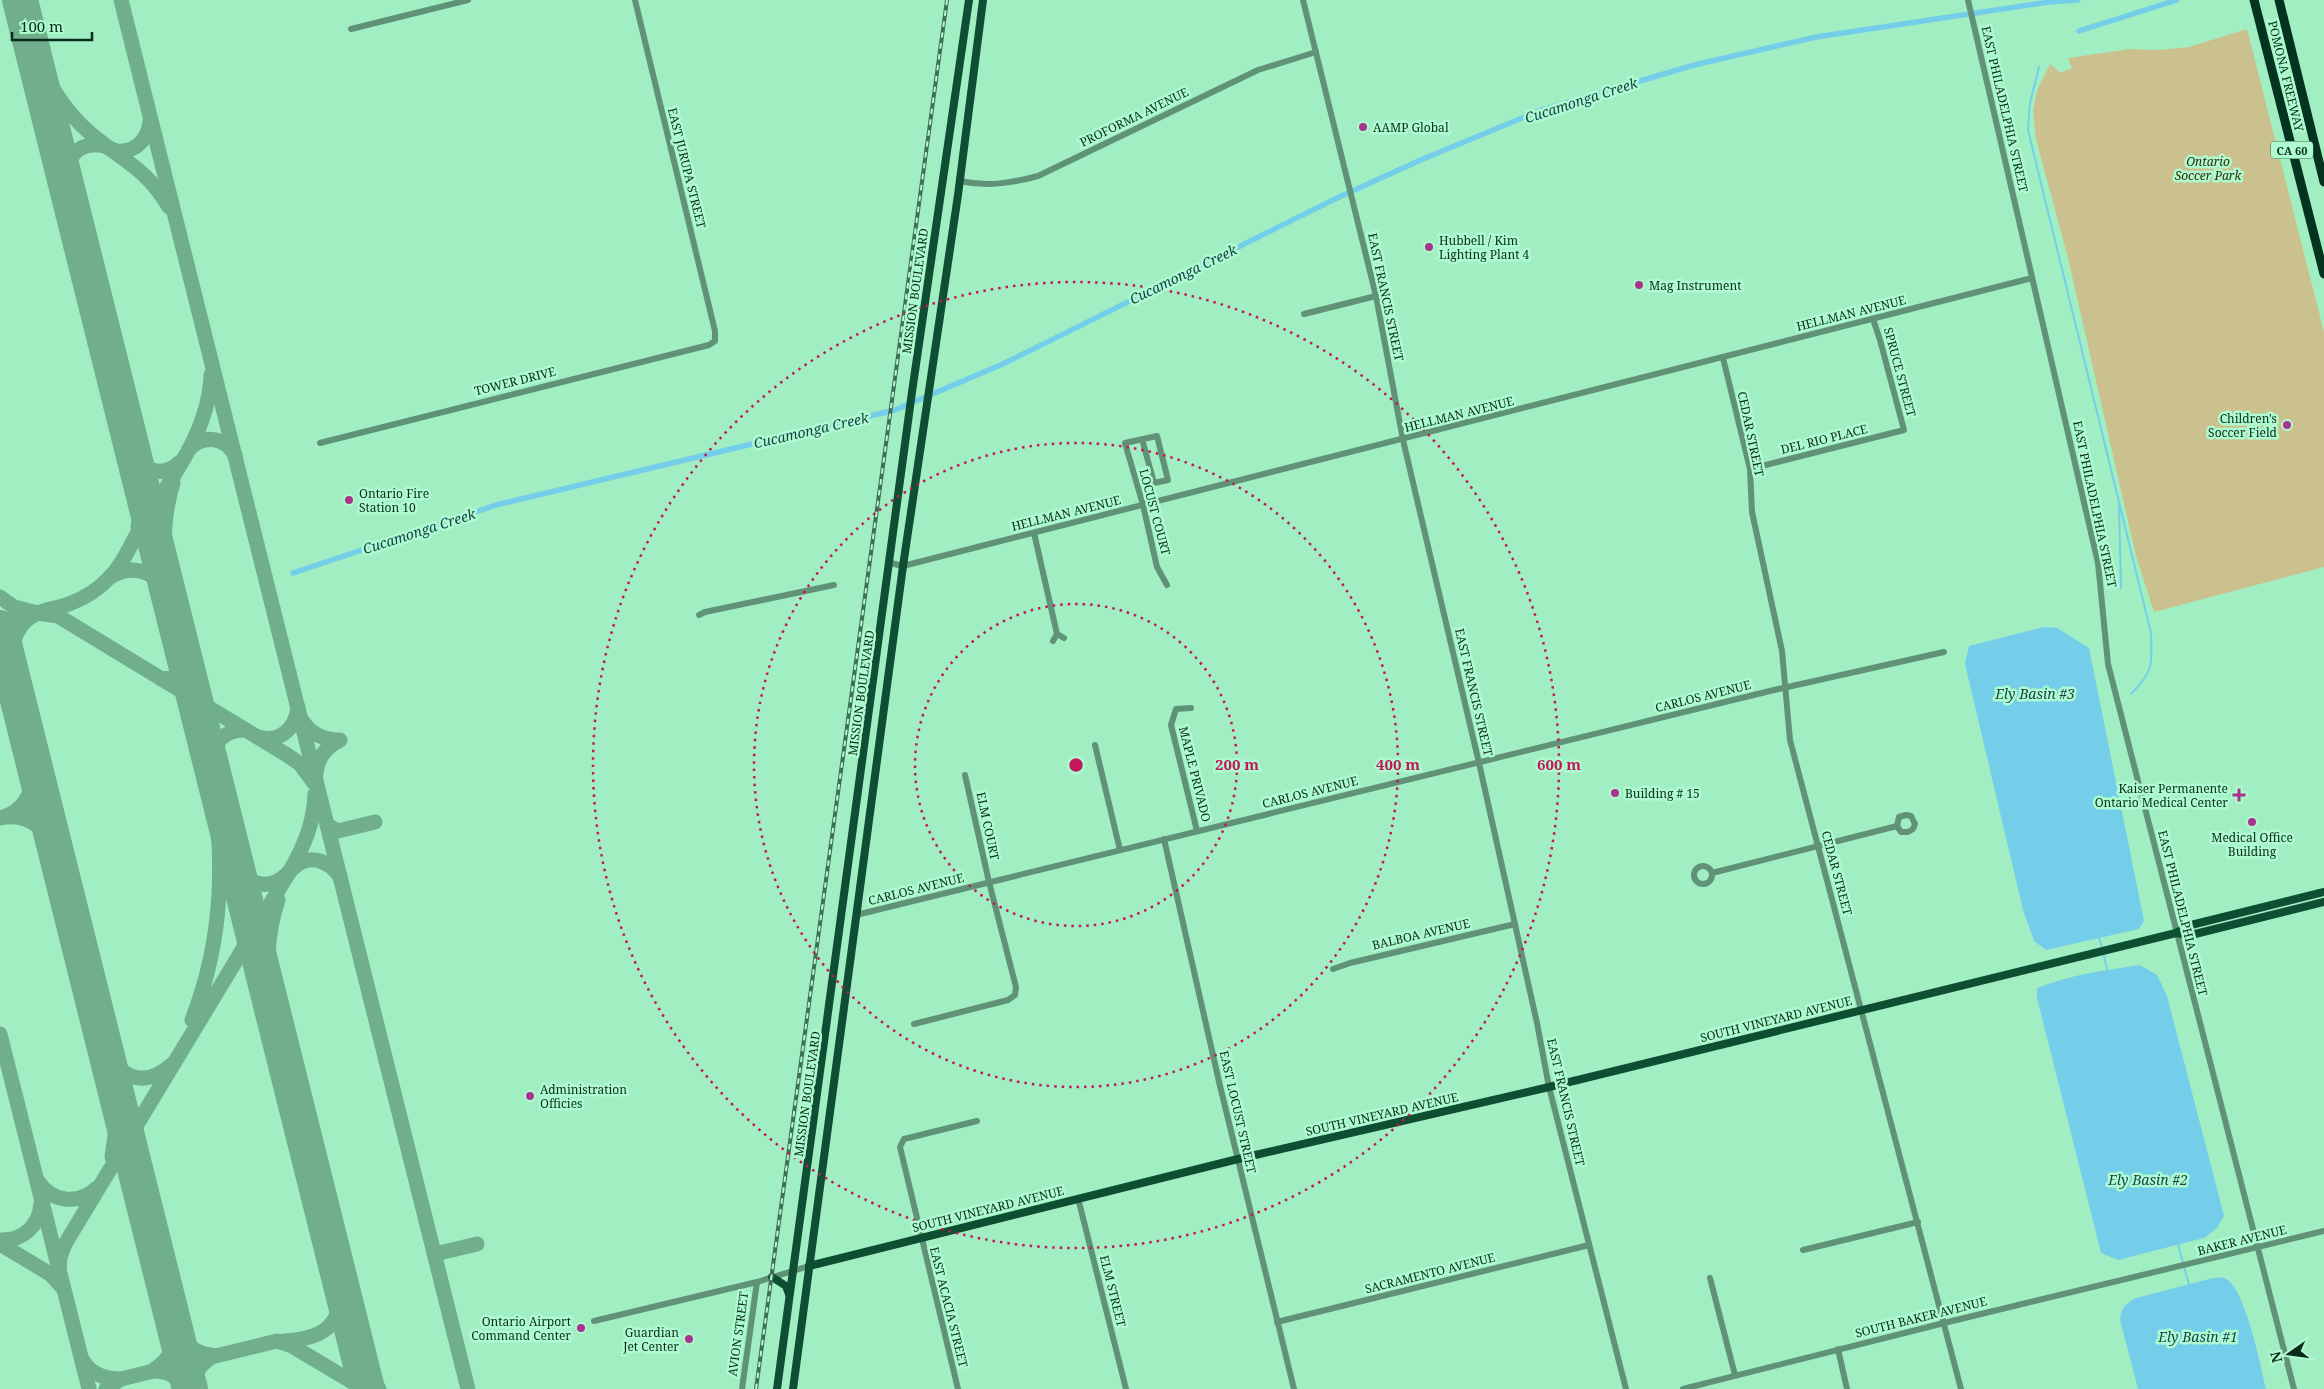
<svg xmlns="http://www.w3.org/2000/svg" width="2324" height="1389" viewBox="0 0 2324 1389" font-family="'Noto Serif',serif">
<rect width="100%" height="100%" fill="#a1eec3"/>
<path fill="#cac18e" d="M2247,29L2324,332V567L2154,612L2136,556L2068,258L2036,139L2033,110L2037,91L2050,64L2061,73L2072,68L2068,58L2130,49L2157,50L2189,47Z"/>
<g fill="#75cee9">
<path d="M2044,627L2057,628L2089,648L2144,921L2139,929L2046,950L2034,941L2023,910L1965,664L1969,646Z"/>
<path d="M2140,965L2157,975L2167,996L2224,1216L2217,1228L2204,1238L2118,1260L2101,1253L2037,998V988C2070,975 2105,970 2140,965Z"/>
<path d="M2213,1278C2216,1278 2221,1277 2224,1278C2245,1285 2261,1368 2266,1389H2138L2120,1320C2121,1308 2125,1304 2136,1298Z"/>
</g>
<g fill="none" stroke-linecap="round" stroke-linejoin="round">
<g stroke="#75cee9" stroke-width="2">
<path d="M2039,67L2030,103L2028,130L2151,633C2152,664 2154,671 2131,694"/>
<path d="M2119,505L2121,588"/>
<path d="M2099,938L2102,948"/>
<path d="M2103,952L2107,969"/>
<path d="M2178,1244L2183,1263"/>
<path d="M2184,1267L2189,1284"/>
</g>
<g stroke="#75cee9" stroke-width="5.5">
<path d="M2079,31L2177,0"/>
<path d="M293,573L496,505L895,410L1005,363L1339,197L1423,159L1539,111L1694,65L1816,37L2049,2L2078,0"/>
</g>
<g stroke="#70ae8c" stroke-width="15">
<path d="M121,0L468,1389"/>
<path d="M32,46C46,80 63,110 91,134C123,161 146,168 169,207"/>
<path d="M65,179C66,159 77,143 99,145C105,145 111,150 117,151C136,153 149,138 150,120"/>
<path d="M131,445C140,467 159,482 180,462"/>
<path d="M189,449C204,434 224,437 235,455"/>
<path d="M138,527L141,504L139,477"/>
<path d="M110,577C131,564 155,570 167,592"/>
<path d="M167,588C163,552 162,518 173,483"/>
<path d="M0,597L14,607L34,612"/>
<path d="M0,622L37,613L58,616L287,755L300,764L314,783"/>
<path d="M10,669C10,648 15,624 36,614C46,609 59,608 69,604C85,598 99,589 110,577C124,563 130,545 140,529C169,481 209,433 211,375"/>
<path d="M188,670L195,688L206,703"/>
<path d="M161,679L172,678L182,671V649"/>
<path d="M302,720C311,735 324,740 340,740C326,747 317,757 316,774"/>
<path d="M258,737C280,743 295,729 298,708"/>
<path d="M211,766C212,744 223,729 246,730"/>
<path d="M6,817C31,814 45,830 56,851"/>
<path d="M0,818C28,811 35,788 33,762"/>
<path d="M327,825L338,831L375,822"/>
<path d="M235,862C245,881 263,892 282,878C288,874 291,869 297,865C312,854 331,862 340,877"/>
<path d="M272,1007C266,970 266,936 278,900"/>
<path d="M192,1020C225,935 224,858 212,769"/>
<path d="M0,1034L89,1389"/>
<path d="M105,1048C119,1078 144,1089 171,1065"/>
<path d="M111,1073L116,1128L112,1157"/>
<path d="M134,1165L135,1132"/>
<path d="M38,1181C52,1203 79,1205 97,1188"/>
<path d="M0,1240C23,1241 39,1226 41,1204"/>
<path d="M0,1244L50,1274L62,1287"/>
<path d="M435,1254L477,1244"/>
<path d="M59,1271L60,1257L65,1244L290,871C304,846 314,823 315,794"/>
<path d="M174,1325C184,1341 192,1354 212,1355"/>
<path d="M284,1341C321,1339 343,1327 341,1286"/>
<path d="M357,1347L367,1371L379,1389"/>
<path d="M82,1359C90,1374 104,1379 121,1379"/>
<path d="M155,1369C172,1358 175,1344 174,1325"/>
<path d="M156,1371C170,1372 179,1378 187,1389"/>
<path d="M106,1389L121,1379L277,1341L292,1346L364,1389"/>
<path d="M193,1389C193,1374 201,1363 214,1356"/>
</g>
<g stroke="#70ae8c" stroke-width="36">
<path d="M20,0L367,1389"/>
<path d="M0,628L190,1389"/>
</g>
<g stroke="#609277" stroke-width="6">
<path d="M1303,0L1376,296L1403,440L1479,763L1537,1023L1549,1087L1626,1389"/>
<path d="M1968,0L2098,563L2108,664L2294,1389"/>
<path d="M351,29L468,0"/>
<path d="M960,181C987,187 1012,183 1038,176L1258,70L1316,52"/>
<path d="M1304,314L1376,296"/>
<path d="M1723,358L1750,469L1752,512L1782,651L1790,740L1961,1389"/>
<path d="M1142,439L1154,483L1168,480L1157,436L1125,443L1143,505L1157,567L1167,585"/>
<path d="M320,443L709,345L715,341V331L635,0"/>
<path d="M1750,469L1904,430L1880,340L1873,319"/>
<path d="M1034,533L1057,634"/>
<path d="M891,563L903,566L2032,278"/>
<path d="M699,615L705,612L834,585"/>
<path d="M1053,641L1057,634L1064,638"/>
<path d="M1191,708L1176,709L1171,725L1197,831"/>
<path d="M1095,745L1120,850"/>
<path d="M1164,839L1220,1086L1294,1389"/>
<circle cx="1703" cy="875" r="9"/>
<path d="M1712,873L1897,826L1901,832H1908L1913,829L1915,824L1911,816L1906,815L1899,817L1897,826"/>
<path d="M856,915L1774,690L1944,652"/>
<path d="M1333,969L1350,963L1515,924"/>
<path d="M914,1024L1008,1000L1015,995L1016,987L989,882L965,775"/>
<path d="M1078,1198L1126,1389"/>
<path d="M1803,1250L1918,1222"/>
<path d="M1710,1278L1735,1375"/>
<path d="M594,1321L757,1282L809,1266"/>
<path d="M1277,1322L1589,1245"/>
<path d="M1838,1349L1847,1389"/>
<path d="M742,1389L757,1282"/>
<path d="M958,1389L900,1147L904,1139L977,1121"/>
<path d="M1683,1389L1944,1323L2324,1231"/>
</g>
<g stroke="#0e4e32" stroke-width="8">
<path d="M2176,933L2191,935L2324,902"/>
<path d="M809,1266L1238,1159L1549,1087L2176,933L2187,926L2324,892"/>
<path d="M772,1277L786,1286L789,1294"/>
<path d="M777,1389L912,392L969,0"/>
<path d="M793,1389L903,566L958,195L983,0"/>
</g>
<g stroke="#04331f" stroke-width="9">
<path d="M2254,0L2324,274"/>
<path d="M2279,0L2324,182"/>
</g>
<defs>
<path id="rail" d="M756,1389L947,0"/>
</defs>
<use href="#rail" stroke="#3f6f56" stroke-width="4"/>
<use href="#rail" stroke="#aefbd0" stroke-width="2" stroke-dasharray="5.5" stroke-linecap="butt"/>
</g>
<g fill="none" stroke="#c2185b" stroke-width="2.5" stroke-dasharray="2.5 5">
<circle cx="1076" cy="765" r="161"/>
<circle cx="1076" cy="765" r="322"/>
<circle cx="1076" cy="765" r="483"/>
</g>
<g fill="#a8338b" stroke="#aefbd0" stroke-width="2">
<circle cx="1363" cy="127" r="5"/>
<circle cx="1429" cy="247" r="5"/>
<circle cx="1639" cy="285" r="5"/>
<circle cx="2287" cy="425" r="5"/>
<circle cx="349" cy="500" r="5"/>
<circle cx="1615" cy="793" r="5"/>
<path d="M2236.5 787.5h5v5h5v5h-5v5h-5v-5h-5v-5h5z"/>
<circle cx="2252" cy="822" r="5"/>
<circle cx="530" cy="1096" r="5"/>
<circle cx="581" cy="1328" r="5"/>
<circle cx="689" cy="1339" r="5"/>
</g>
<g text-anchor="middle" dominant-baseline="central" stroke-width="5" stroke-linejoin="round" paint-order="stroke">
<rect fill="#aefbd0" stroke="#3c6a52" stroke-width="1" x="2271" y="141.5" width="42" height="17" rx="4"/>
<g font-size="11" font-weight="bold" fill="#0b2c1c">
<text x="2292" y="150">CA 60</text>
</g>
<g font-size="12" fill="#0b2c1c" stroke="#aefbd0">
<text transform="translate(2286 76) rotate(76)">POMONA FREEWAY</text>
<text transform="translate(2005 109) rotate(77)">EAST PHILADELPHIA STREET</text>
<text transform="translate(1134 117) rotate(-26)">PROFORMA AVENUE</text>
<text transform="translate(687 168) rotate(76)">EAST JURUPA STREET</text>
<text transform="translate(915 291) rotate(-82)">MISSION BOULEVARD</text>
<text transform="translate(1386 297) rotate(78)">EAST FRANCIS STREET</text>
<text transform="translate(1851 313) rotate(-14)">HELLMAN AVENUE</text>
<text transform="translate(1900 372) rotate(75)">SPRUCE STREET</text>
<text transform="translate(515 381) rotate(-14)">TOWER DRIVE</text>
<text transform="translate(1459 414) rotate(-14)">HELLMAN AVENUE</text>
<text transform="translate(1751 434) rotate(78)">CEDAR STREET</text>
<text transform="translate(1824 439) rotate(-14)">DEL RIO PLACE</text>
<text transform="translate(2095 504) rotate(78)">EAST PHILADELPHIA STREET</text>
<text transform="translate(1155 512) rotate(75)">LOCUST COURT</text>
<text transform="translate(1066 513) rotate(-14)">HELLMAN AVENUE</text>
<text transform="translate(1474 692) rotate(77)">EAST FRANCIS STREET</text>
<text transform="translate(861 693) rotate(-82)">MISSION BOULEVARD</text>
<text transform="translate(1703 696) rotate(-14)">CARLOS AVENUE</text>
<text transform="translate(1195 774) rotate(76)">MAPLE PRIVADO</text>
<text transform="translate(1310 792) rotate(-14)">CARLOS AVENUE</text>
<text transform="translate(988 826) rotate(78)">ELM COURT</text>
<text transform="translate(1837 873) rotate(75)">CEDAR STREET</text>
<text transform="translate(916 889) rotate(-14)">CARLOS AVENUE</text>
<text transform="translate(2183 913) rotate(76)">EAST PHILADELPHIA STREET</text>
<text transform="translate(1421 934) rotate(-13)">BALBOA AVENUE</text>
<text transform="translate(1776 1019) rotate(-14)">SOUTH VINEYARD AVENUE</text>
<text transform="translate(807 1094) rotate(-82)">MISSION BOULEVARD</text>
<text transform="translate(1566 1102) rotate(77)">EAST FRANCIS STREET</text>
<text transform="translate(1238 1112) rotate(77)">EAST LOCUST STREET</text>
<text transform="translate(1382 1114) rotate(-13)">SOUTH VINEYARD AVENUE</text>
<text transform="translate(988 1209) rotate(-14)">SOUTH VINEYARD AVENUE</text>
<text transform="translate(2242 1240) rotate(-14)">BAKER AVENUE</text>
<text transform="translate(1430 1273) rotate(-14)">SACRAMENTO AVENUE</text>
<text transform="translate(1113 1291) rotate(76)">ELM STREET</text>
<text transform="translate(949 1307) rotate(76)">EAST ACACIA STREET</text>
<text transform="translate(1921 1317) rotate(-14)">SOUTH BAKER AVENUE</text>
<text transform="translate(738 1334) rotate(-82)">AVION STREET</text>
</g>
<g font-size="12" fill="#0b2c1c" stroke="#aefbd0" text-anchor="start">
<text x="1373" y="127">AAMP Global</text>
<text x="1439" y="240">Hubbell / Kim<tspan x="1439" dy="14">Lighting Plant 4</tspan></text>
<text x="1649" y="285">Mag Instrument</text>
<text x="2277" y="418" text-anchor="end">Children's<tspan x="2277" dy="14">Soccer Field</tspan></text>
<text x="359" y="493">Ontario Fire<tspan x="359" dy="14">Station 10</tspan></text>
<text x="2228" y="788" text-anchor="end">Kaiser Permanente<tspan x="2228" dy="14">Ontario Medical Center</tspan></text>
<text x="1625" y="793">Building # 15</text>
<text x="2252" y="837" text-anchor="middle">Medical Office<tspan x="2252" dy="14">Building</tspan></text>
<text x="540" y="1089">Administration<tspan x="540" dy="14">Officies</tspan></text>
<text x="571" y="1321" text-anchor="end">Ontario Airport<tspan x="571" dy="14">Command Center</tspan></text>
<text x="679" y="1332" text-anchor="end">Guardian<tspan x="679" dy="14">Jet Center</tspan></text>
</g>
<g font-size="12" font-style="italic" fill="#302a09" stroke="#aefbd0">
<text x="2208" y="161">Ontario<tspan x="2208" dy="14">Soccer Park</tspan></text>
</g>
<g font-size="14" font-style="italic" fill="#18414d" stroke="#aefbd0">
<text transform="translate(1581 100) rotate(-18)">Cucamonga Creek</text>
<text transform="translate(1183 274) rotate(-26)">Cucamonga Creek</text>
<text transform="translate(811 430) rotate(-13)">Cucamonga Creek</text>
<text transform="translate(419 531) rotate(-18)">Cucamonga Creek</text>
<text x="2035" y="693">Ely Basin #3</text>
<text x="2148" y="1179">Ely Basin #2</text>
<text x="2198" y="1336">Ely Basin #1</text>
</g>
</g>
<circle cx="1076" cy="765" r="8" fill="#c2185b" stroke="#aefbd0" stroke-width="2.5"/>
<g font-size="15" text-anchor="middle" font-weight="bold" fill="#c2185b" stroke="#aefbd0" stroke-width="5" stroke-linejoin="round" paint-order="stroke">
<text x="1237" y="770">200 m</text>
<text x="1398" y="770">400 m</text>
<text x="1559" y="770">600 m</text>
</g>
<g transform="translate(2289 1354) rotate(256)" stroke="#aefbd0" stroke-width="4" paint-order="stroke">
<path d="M0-4L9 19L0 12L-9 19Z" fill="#0b2c1c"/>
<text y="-8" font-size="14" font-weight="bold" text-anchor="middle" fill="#0b2c1c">N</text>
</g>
<path d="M12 32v8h80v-8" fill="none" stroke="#0b2c1c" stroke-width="2.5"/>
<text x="20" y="32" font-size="15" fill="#0b2c1c" stroke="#aefbd0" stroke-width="4" paint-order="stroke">100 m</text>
</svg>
